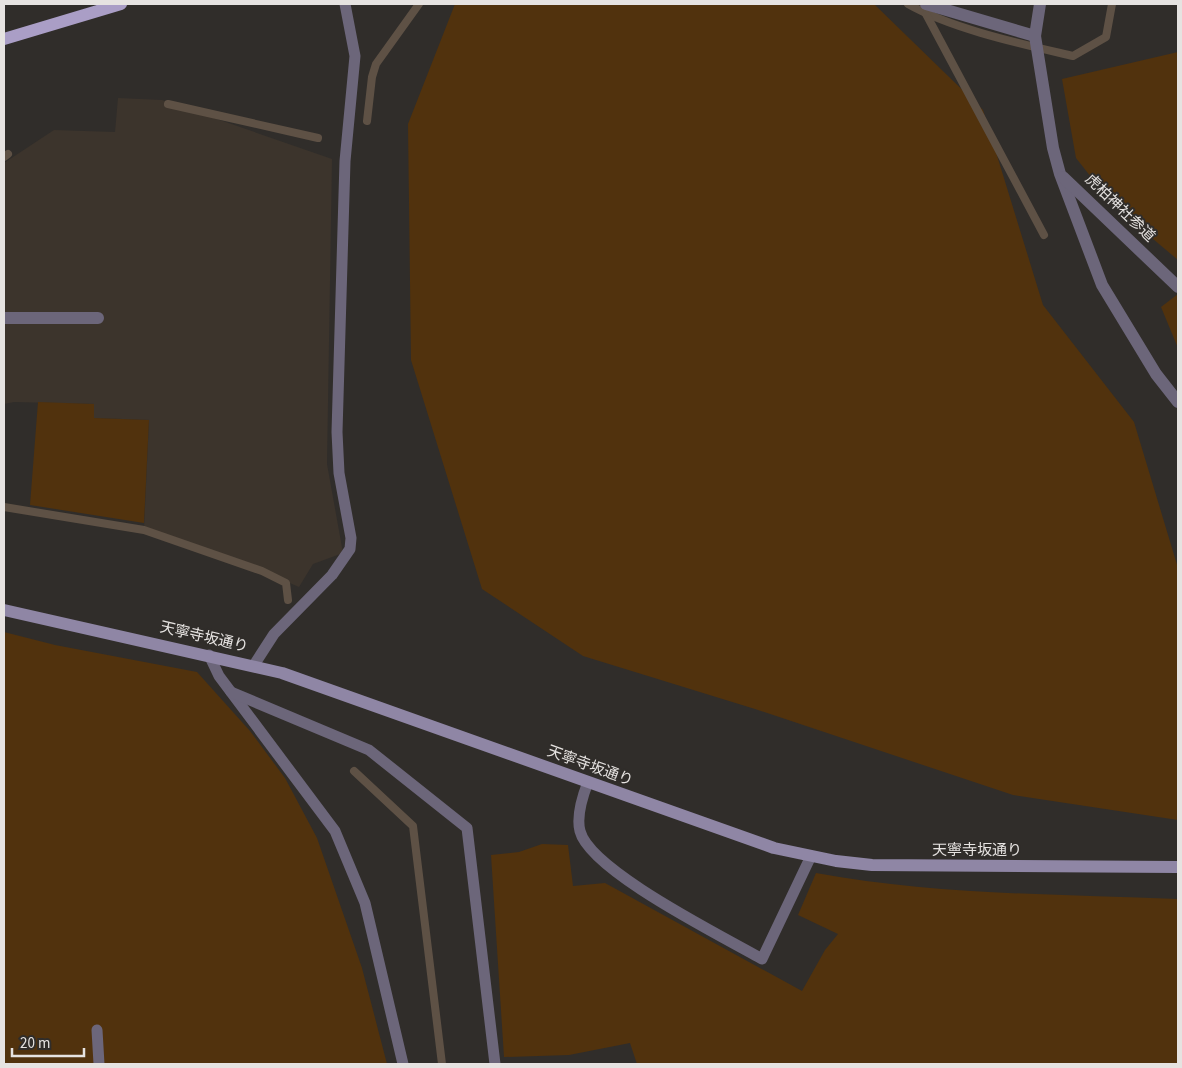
<svg xmlns="http://www.w3.org/2000/svg" width="1182" height="1068" viewBox="0 0 1182 1068" font-family="'Source Sans 3','Noto Sans JP',sans-serif">
<rect width="100%" height="100%" fill="#302d2a"/>
<path fill="#3c342c" d="M118,98L162,100L332,159L327,464L343,553L313,564L299,587L262,571L144,530L149,420L93,418L94,404L14,402L4,404V163L54,130L115,132Z"/>
<g fill="#51320d">
<path d="M455,4H874L983,110L1043,305L1134,422L1178,568V820L1013,795L755,709L583,656L482,589L411,360L408,124Z"/>
<path d="M1178,52V260L1114,206L1076,158L1062,79Z"/>
<path d="M1178,294V348L1161,307Z"/>
<path d="M38,402L94,404V418L149,420L144,523L30,505Z"/>
<path d="M4,632L55,645L197,672L250,731L285,778L317,838L362,968L387,1064H4Z"/>
<path d="M542,844L568,845L573,886L605,883L802,991L825,950L838,934L798,915L816,873C935,895 1057,894 1178,899V1064H637L630,1043L569,1055L504,1057L491,855L519,852Z"/>
</g>
<g fill="none" stroke-linecap="round" stroke-linejoin="round">
<g stroke="#5e5145" stroke-width="8">
<path d="M908,4C952,29 1022,44 1073,56L1106,37L1112,4"/>
<path d="M926,14L1044,235"/>
<path d="M168,104L318,138"/>
<path d="M367,121L372,77L376,64L419,4"/>
<path d="M4,157L8,154"/>
<path d="M4,507L144,530L262,571L286,583L288,600"/>
<path d="M354,771L413,826L442,1064"/>
</g>
<g stroke="#6c667a" stroke-width="11">
<path d="M209,655L219,676L335,831L365,903L403,1064"/>
<path d="M254,665L274,634L332,575L350,549L351,538L339,473L337,432L345,161L355,56L345,4"/>
<path d="M231,692L369,750L467,828L495,1064"/>
<path d="M588,782C583,795 576,816 580,831C590,871 724,937 762,959L811,856"/>
<path d="M97,1030L99,1064"/>
</g>
<g stroke="#6c667a" stroke-width="12">
<path d="M926,4L1035,36"/>
<path d="M1040,4L1035,36L1053,148L1060,174L1102,285L1156,374L1178,402"/>
<path d="M1063,177L1178,287"/>
<path d="M4,318H98"/>
</g>
<path stroke="#8f86a5" stroke-width="12" d="M4,610L282,673L774,848L836,861L872,865L1178,867"/>
<path stroke="#aa9ec6" stroke-width="12" d="M4,39L121,4"/>
</g>
<g text-anchor="middle" dominant-baseline="central" stroke-width="4" stroke-linejoin="round" paint-order="stroke">
<g font-size="15" fill="#e6e3e1" stroke="#302d2a">
<text transform="translate(1120 208) rotate(44)">虎柏神社参道</text>
<text transform="translate(204 637) rotate(13)">天寧寺坂通り</text>
<text transform="translate(590 766) rotate(20)">天寧寺坂通り</text>
<text x="977" y="850">天寧寺坂通り</text>
</g>
</g>
<rect width="1182" height="1068" fill="none" stroke="#e6e3e1" stroke-width="10"/>
<path d="M12 1048v8h72v-8" fill="none" stroke="#e6e3e1" stroke-width="2.5"/>
<text x="20" y="1048" font-size="15" fill="#e6e3e1" stroke="#302d2a" stroke-width="4" paint-order="stroke">20 m</text>
</svg>
